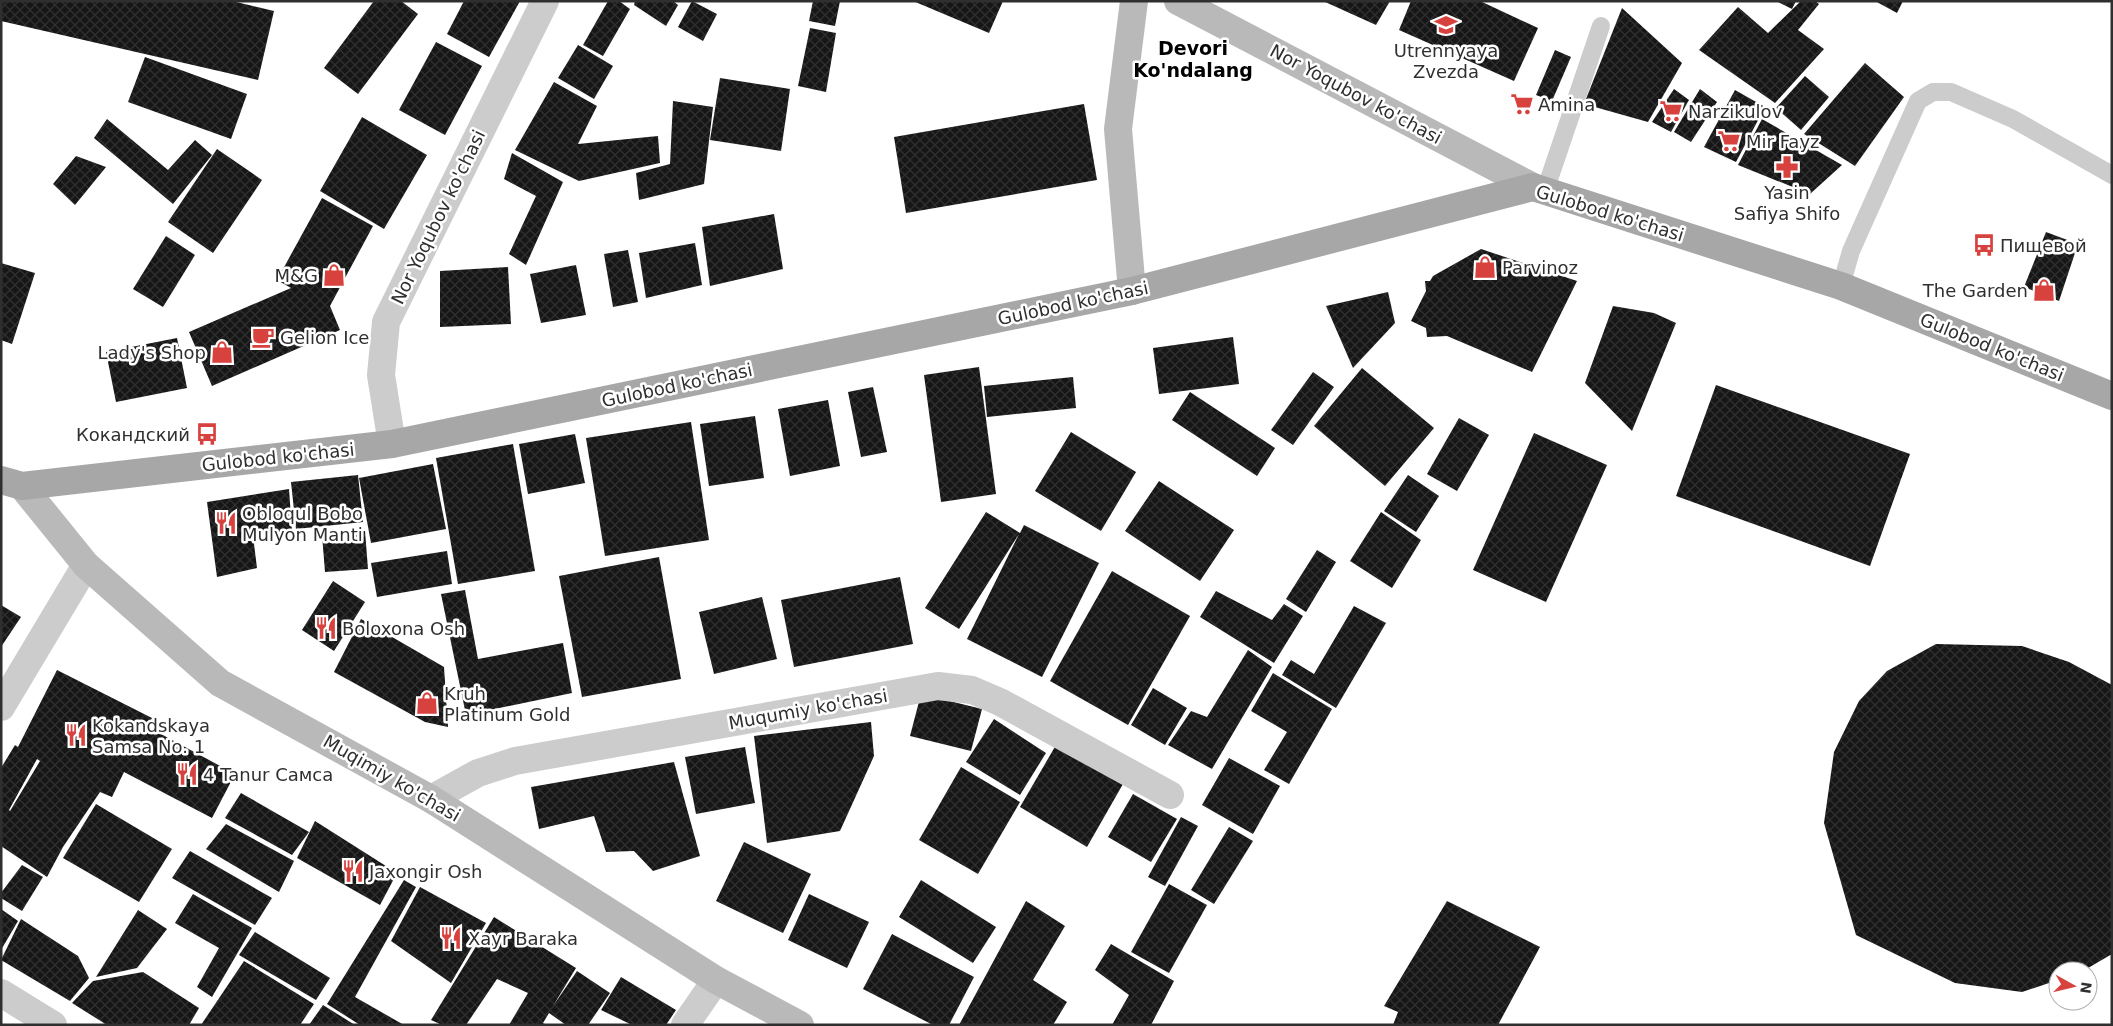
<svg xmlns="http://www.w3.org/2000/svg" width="2113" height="1026" viewBox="0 0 2113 1026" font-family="'DejaVu Sans',sans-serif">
<defs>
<pattern id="building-cross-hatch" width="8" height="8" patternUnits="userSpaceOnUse" patternTransform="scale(1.25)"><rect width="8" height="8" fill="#161616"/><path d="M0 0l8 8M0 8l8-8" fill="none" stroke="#303030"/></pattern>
</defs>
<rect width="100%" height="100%" fill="#fff"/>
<g fill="url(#building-cross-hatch)" fill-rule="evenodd">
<path d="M1,1H232L274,11L258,80L1,21Z"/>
<path d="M374,1H401L418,14L358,94L324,68Z"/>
<path d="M464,1H520L489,57L447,34Z"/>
<path d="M608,1H619L630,9L603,56L583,45Z"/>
<path d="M635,1H673L678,5L666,26L634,5Z"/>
<path d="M692,1L717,14L703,41L678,27Z"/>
<path d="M813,1H840L835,26L809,21Z"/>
<path d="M913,1H1003L989,33Z"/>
<path d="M1323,1H1390L1376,25Z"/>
<path d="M1411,1H1480L1538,28L1514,81L1399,30Z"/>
<path d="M1776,1H1796L1792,9Z"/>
<path d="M1801,1H1815L1819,4L1798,30L1824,49L1775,103L1699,50L1738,7L1768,33Z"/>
<path d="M1875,1H1903L1897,13Z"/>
<path d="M1622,8L1682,63L1648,122L1584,104Z"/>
<path d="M810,28L836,33L826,92L798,86Z"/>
<path d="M436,42L482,66L445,135L399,110Z"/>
<path d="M578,45L613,66L594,99L558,78Z"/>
<path d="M1555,50L1571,57L1552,101L1536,95Z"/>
<path d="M145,57L247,94L231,139L128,102Z"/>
<path d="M1865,63L1904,97L1855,166L1804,134Z"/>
<path d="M1805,76L1829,97L1801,130L1776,108Z"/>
<path d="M720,78L790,89L781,151L710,140Z"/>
<path d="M554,82L597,106L578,144L658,136L660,163L579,181L515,150Z"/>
<path d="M1674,89L1689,100L1671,132L1652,122Z"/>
<path d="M1700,89L1717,102L1691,142L1674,132Z"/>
<path d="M1735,90L1765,107L1736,162L1704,147Z"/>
<path d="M673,101L713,107L704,184L639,200L636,173L670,164Z"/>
<path d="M1084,104L1097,180L906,213L894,137Z"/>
<path d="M362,117L427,155L384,229L320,191Z"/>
<path d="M107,119L168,170L195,140L212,155L173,204L94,138Z"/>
<path d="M1762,119L1842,165L1810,194L1738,165Z"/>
<path d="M217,149L262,180L213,253L168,222Z"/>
<path d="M512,153L563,182L526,265L509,254L536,196L504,179Z"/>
<path d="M76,156L106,167L75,205L53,184Z"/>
<path d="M322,198L373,226L330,306L340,330L212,386L189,332L291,288L277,280Z"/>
<path d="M774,214L783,269L710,286L702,227Z"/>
<path d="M2046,232L2078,244L2059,301L2024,287Z"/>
<path d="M166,236L195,255L163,307L133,289Z"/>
<path d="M695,243L702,285L646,298L639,253Z"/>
<path d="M1481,249L1577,281L1532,372L1447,336L1427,337L1426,328L1411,321L1426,291L1425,281H1430L1433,276Z"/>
<path d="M628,250L638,302L613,307L604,254Z"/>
<path d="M1,263L35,273L12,344L1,340Z"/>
<path d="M576,265L586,315L541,323L530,274Z"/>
<path d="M508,267L511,324L440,327V271Z"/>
<path d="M1388,292L1395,323L1353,368L1326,306Z"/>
<path d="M1613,306L1654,313L1676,323L1632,431L1585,383Z"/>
<path d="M1233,337L1239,384L1159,394L1153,348Z"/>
<path d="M177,338L187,388L116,402L106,352Z"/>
<path d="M979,367L996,494L941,502L924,375Z"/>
<path d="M1362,368L1434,428L1385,486L1314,426Z"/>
<path d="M1313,372L1334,387L1293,445L1271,430Z"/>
<path d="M1073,377L1076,408L987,417L984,386Z"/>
<path d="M1716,385L1910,454L1870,566L1676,496Z"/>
<path d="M873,387L887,452L861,457L848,392Z"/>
<path d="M1190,392L1275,448L1257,476L1172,420Z"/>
<path d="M828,400L840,466L790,476L778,409Z"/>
<path d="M755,416L764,478L709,486L700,424Z"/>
<path d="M1459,418L1489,435L1457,491L1427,474Z"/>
<path d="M691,422L709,540L605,556L586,438Z"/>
<path d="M1071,432L1136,472L1101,531L1035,491Z"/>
<path d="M1534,433L1607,465L1546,602L1473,570Z"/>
<path d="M575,434L585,483L528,494L519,444Z"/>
<path d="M513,444L535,571L458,584L436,458Z"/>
<path d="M433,464L446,529L371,543L359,478Z"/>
<path d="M358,475L363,522L296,529L291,482Z"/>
<path d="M1408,475L1439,496L1416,532L1384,511Z"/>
<path d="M1159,481L1234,530L1200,581L1125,531Z"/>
<path d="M289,489L292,531L253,536L257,568L217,577L207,502Z"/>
<path d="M986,512L1020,533L1024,525L1099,563L1042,677L967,639L1019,534L959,629L925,608Z"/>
<path d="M1381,512L1421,540L1392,588L1350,561Z"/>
<path d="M365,531L368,569L325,572L322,535Z"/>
<path d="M1317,550L1336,562L1306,612L1286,599Z"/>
<path d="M447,551L452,584L377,597L371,563Z"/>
<path d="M659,557L681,679L582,697L559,576Z"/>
<path d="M1112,571L1190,616L1128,725L1050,681Z"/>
<path d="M900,577L913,644L794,667L781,600Z"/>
<path d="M333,581L365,602L334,651L302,630Z"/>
<path d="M465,590L478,659L563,643L572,693L466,715L441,594Z"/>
<path d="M1216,591L1272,620L1284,604L1303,616L1274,663L1200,617Z"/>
<path d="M762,597L777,659L714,674L699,612Z"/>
<path d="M1,605L21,617L1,647Z"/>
<path d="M1354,606L1386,623L1336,708L1282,675L1291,660L1314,674Z"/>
<path d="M361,619L444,667L448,727L425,722L334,672Z"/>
<path d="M1936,644L2022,646L2069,662L2112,685V954L2083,971H2058V980L2022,992L1955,983L1856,935L1824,823L1834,752L1859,701L1887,671Z"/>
<path d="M1248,650L1272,667L1212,769L1168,745L1191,711L1207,717Z"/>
<path d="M57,670L152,718L148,727L235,774L212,818L124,772L112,797L100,792L63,847L47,877L1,846V768L15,745L18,747ZM37,759L40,761L10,811L9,810Z"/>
<path d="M1273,673L1332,709L1289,784L1264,770L1287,732L1251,711Z"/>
<path d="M1153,688L1187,708L1165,745L1131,725Z"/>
<path d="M921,694L982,709L971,751L910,736Z"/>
<path d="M994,719L1046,753L1020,795L966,762Z"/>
<path d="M871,722L874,756L840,831L767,843L754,736Z"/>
<path d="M1056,745L1123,784L1087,847L1020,807Z"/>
<path d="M745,747L755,803L696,814L685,757Z"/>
<path d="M1229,758L1280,786L1253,834L1202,805Z"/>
<path d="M674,762L700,856L653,871L634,851L606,852L594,816L539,829L531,787Z"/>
<path d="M961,767L1020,802L978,874L919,840Z"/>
<path d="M241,793L309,832L292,855L225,818Z"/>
<path d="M1133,794L1177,819L1151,862L1108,837Z"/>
<path d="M96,804L172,849L139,902L63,858Z"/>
<path d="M1181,817L1198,826L1165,886L1148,877Z"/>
<path d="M315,821L397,873L380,905L297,858Z"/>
<path d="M226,824L294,861L279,892L206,849Z"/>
<path d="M1229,827L1253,841L1214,904L1191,890Z"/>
<path d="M744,842L811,874L783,933L716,901Z"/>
<path d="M190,851L272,898L255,925L172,878Z"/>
<path d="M22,865L43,877L22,911L1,898V893Z"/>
<path d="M404,880L416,887L355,997L404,1025H360L327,1004Z"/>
<path d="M921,880L996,927L973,963L899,917Z"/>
<path d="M1169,884L1207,905L1169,973L1131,952Z"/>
<path d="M420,887L486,923L451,983L391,941Z"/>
<path d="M193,894L252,928L212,997L197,987L219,948L175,923Z"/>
<path d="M809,894L869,922L847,968L788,940Z"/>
<path d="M1026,901L1065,926L1033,980L1067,1002L1053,1025H959Z"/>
<path d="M1447,901L1540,947L1498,1025H1393L1398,1012L1384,1006Z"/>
<path d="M1,909L18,921L1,950Z"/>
<path d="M138,910L167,929L137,968L96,977Z"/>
<path d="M494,917L576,968L553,1006L577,971L610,993L588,1025H566L549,1013L543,1023L546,1025H509L528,993L497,979L466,1025H442L431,1020Z"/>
<path d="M21,919L78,956L89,978L70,1001L1,960Z"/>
<path d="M255,932L330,978L316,1000L239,955Z"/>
<path d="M892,934L974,977L949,1025H933L863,989Z"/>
<path d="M1111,944L1174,981L1151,1025H1112L1129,995L1095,970Z"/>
<path d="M244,961L314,1004L300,1025H201Z"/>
<path d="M143,972L199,1008L189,1025H107L72,1003L93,981Z"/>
<path d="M621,977L676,1010L666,1025H632L601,1010Z"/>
<path d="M323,1005L355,1025H309Z"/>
</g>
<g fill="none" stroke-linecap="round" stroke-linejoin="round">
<g stroke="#ccc" stroke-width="18">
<path d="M1545,191L1601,26"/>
<path d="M1841,286L1851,251L1918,101L1933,92H1951L2013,119L2112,175"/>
</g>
<g stroke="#ccc" stroke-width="28">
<path d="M392,444L381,375L386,322L545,1"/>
<path d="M1,707L86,565"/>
<path d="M431,799L478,773L515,761L938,686L972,690L1000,702L1170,795"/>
<path d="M1,993L53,1025"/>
<path d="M685,1025L716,980"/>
</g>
<g stroke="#b9b9b9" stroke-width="28">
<path d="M1178,1L1533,187"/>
<path d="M1132,291L1118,129L1134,1"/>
<path d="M22,486L86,565L220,683L431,799L716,980L800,1025"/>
</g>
<path stroke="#a7a7a7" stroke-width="28" d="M1,480L22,486L392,444L1132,291L1533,187L1841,286L2112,396"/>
</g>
<defs>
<symbol id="school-bare" viewBox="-9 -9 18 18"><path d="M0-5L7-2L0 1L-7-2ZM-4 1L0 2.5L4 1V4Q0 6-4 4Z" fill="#d8423e" stroke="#fff" stroke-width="2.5" paint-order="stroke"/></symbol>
<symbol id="supermarket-bare" viewBox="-9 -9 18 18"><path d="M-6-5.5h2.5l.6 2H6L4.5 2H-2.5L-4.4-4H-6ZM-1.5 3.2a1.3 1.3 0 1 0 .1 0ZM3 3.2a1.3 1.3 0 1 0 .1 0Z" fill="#d8423e" stroke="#fff" stroke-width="2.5" paint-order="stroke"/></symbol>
<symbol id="pharmacy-bare" viewBox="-9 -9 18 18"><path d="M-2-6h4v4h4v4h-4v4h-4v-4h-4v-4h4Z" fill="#d8423e" stroke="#fff" stroke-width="2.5" paint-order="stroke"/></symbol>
<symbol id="bus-bare" viewBox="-9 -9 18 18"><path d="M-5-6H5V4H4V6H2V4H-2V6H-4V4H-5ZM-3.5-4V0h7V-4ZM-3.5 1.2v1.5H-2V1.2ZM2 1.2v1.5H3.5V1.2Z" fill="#d8423e" stroke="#fff" stroke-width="2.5" paint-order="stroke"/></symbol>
<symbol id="shop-bare" viewBox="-9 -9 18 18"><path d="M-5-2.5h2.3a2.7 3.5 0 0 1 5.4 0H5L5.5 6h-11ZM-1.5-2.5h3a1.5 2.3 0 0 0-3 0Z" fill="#d8423e" stroke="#fff" stroke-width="2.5" paint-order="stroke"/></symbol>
<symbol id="cafe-bare" viewBox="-9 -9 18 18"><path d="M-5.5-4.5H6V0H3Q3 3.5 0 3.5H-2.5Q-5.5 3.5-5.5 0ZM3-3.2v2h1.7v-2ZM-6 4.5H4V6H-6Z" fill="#d8423e" stroke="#fff" stroke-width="2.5" paint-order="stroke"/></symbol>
<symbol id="restaurant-bare" viewBox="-9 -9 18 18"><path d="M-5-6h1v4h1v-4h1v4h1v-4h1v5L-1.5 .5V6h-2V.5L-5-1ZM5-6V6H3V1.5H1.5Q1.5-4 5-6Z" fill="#d8423e" stroke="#fff" stroke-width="2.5" paint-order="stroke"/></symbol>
</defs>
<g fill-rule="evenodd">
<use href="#school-bare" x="1430" y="9" width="32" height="32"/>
<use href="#supermarket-bare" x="1506" y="88" width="32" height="32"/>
<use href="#supermarket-bare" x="1655" y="95" width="32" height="32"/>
<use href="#supermarket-bare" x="1713" y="125" width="32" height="32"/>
<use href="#pharmacy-bare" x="1771" y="151" width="32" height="32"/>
<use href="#bus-bare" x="1968" y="229" width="32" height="32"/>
<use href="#shop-bare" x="1469" y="251" width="32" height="32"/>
<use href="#shop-bare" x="318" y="259" width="32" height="32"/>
<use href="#shop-bare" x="2028" y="274" width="32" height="32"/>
<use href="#cafe-bare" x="247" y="321" width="32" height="32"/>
<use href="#shop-bare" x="206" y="336" width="32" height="32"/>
<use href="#bus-bare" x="191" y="418" width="32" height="32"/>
<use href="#restaurant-bare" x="210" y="507" width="32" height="32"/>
<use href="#restaurant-bare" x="310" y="612" width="32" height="32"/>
<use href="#shop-bare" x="411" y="687" width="32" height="32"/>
<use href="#restaurant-bare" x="60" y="719" width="32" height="32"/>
<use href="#restaurant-bare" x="171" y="758" width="32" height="32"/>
<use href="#restaurant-bare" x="337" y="855" width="32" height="32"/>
<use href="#restaurant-bare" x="435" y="922" width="32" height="32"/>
</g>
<g text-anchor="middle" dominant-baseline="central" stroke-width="5" stroke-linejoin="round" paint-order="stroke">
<g font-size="18" fill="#2f2f2f" stroke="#fff" text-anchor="start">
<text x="1446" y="50" text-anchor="middle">Utrennyaya<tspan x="1446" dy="21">Zvezda</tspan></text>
<text x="1538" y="104">Amina</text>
<text x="1688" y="111">Narzikulov</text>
<text x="1746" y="141">Mir Fayz</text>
<text x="1787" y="192" text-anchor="middle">Yasin<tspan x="1787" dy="21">Safiya Shifo</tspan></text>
<text x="2000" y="245">Пищевой</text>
<text x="1502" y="267">Parvinoz</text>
<text x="318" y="275" text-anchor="end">M&amp;G</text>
<text x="2028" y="290" text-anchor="end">The Garden</text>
<text x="280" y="337">Gelion Ice</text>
<text x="206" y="352" text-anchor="end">Lady's Shop</text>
<text x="190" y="434" text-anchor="end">Кокандский</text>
<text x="242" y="513">Obloqul Bobo<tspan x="242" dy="21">Mulyon Manti</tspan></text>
<text x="342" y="628">Boloxona Osh</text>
<text x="444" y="693">Kruh<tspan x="444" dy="21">Platinum Gold</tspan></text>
<text x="92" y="725">Kokandskaya<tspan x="92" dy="21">Samsa No. 1</tspan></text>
<text x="203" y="774">4 Tanur Самса</text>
<text x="369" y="871">Jaxongir Osh</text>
<text x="468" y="938">Xayr Baraka</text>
</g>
<g font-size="18" fill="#2f2f2f" stroke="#fff">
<text transform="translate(1356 94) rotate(28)">Nor Yoqubov ko'chasi</text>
<text transform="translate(1610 213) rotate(17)">Gulobod ko'chasi</text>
<text transform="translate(438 217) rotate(-64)">Nor Yoqubov ko'chasi</text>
<text transform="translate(1073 303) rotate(-12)">Gulobod ko'chasi</text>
<text transform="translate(1992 347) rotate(22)">Gulobod ko'chasi</text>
<text transform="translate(677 385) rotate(-12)">Gulobod ko'chasi</text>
<text transform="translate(278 457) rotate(-6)">Gulobod ko'chasi</text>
<text transform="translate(808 709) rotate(-10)">Muqumiy ko'chasi</text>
<text transform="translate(392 778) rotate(30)">Muqimiy ko'chasi</text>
</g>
<g font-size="19" font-weight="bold" fill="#000" stroke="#fff">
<text x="1193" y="48">Devori<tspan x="1193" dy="22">Ko'ndalang</tspan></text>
</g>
</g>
<rect width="2113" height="1026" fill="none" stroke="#2f2f2f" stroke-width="5"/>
<g transform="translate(2073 986) rotate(98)"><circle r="24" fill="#ffffff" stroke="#acacac"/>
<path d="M0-4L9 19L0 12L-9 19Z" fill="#d8423e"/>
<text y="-8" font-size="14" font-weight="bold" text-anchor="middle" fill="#2f2f2f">N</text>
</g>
</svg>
